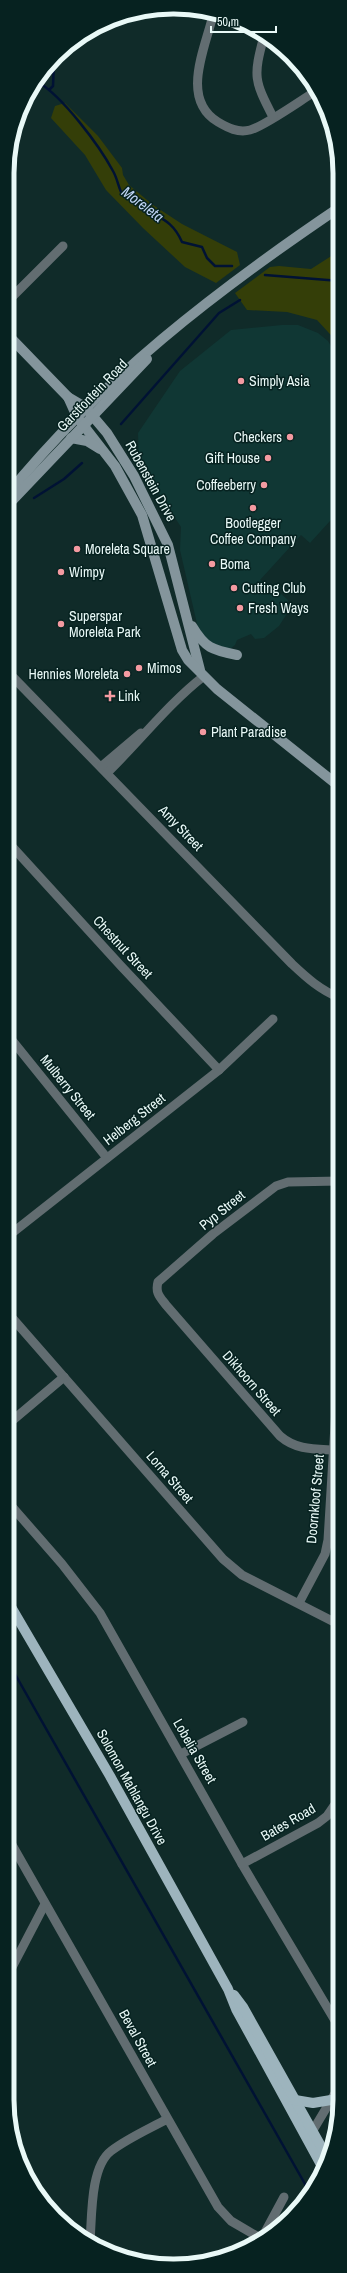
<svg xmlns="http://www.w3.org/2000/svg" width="347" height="2273" viewBox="0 0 347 2273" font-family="'Archivo Narrow',sans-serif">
<rect width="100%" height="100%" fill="#102b29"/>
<path fill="#103734" d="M282,325H298L318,333L328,341L340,362V510L310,543L301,535L260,580L270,587L271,585L288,600V612L279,626L264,638L255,639L251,634L237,640L235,645L230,649L211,646L198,628L180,550L181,527L139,463L138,433L180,371L231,330Z"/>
<g fill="#343e08">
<path d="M65,103L98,136L122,168L123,175L129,185L153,205L182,224L237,252L240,265L216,283L185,267L143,228L106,190L85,155L51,118L55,106Z"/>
<path d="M336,253H340V345L317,320L287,312L247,310L235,293L270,267L279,266L311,269Z"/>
</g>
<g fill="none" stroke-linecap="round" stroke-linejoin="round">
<g stroke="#001234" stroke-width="2.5">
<path d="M38,82C63,97 99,145 113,171C117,178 118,185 121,192C130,194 131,199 138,204C157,219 171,217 182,242L202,247L207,258L215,266H232"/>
<path d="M50,89L53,86L54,61"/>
<path d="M265,275L340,281"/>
<path d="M121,424L219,313L240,300"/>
<path d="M34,498L64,479L82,463"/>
<path d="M7,1660L309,2191"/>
</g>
<g stroke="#626d71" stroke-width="9">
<path d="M213,15C205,49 180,99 218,122C228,128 238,133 250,130C265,126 301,100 316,91"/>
<path d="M264,36C253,77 254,80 273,117"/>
<path d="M7,302L63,246"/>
<path d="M7,671L292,964C307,978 320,990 340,998"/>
<path d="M102,766L141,733"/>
<path d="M107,773C140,741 168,704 204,676"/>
<path d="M7,841L121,966L219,1070"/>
<path d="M7,1034L107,1158"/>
<path d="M7,1237L219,1070L273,1019"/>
<path d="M7,1312L223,1559L242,1575L340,1625"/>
<path d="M7,1425L64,1377"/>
<path d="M334,1450C314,1449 296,1450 280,1436L166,1305C160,1297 155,1293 158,1282L213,1234L276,1186L288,1182L340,1181"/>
<path d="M7,1501L62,1564L100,1613L242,1864L340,2029"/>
<path d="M299,1603L325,1554L328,1540L340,1343"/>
<path d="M181,1754L243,1722"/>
<path d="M7,1836L218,2207L231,2221L260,2238"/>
<path d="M242,1864L318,1823L327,1816L340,1797"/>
<path d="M7,1977L45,1904"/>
<path d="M309,2137L340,2085"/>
<path d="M263,2236L284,2197"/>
<path d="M90,2242C92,2217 90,2167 111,2151C128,2138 149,2129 167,2119"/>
</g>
<g stroke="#84959c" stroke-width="10">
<path d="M7,334L68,397L85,407L107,433L134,476L168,545L200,670"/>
<path d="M68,397L77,417L115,466L142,515L182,650L188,660L217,689L340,787"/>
<path d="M71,438L87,441L100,449"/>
<path d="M7,495C101,379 217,290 340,207"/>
<path d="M7,506L147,359"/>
<path d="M192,626C205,648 212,650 237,655"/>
</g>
<g stroke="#9db4bd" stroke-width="10">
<path d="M7,1600L110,1776L228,1989L236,2009L324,2170"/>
<path d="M234,1995L243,2007L327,2157"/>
<path d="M295,2100L313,2103L331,2100"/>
</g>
</g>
<g fill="#f49aa1" stroke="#062220" stroke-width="1.5">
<circle cx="241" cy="381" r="4"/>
<circle cx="290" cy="437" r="4"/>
<circle cx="268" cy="458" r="4"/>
<circle cx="264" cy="485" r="4"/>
<circle cx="253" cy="508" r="4"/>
<circle cx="77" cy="549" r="4"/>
<circle cx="212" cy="564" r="4"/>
<circle cx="61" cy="572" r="4"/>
<circle cx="234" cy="588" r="4"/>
<circle cx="240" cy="608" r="4"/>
<circle cx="61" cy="624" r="4"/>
<circle cx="139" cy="668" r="4"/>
<circle cx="127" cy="674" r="4"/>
<path d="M108 690h4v4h4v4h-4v4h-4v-4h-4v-4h4z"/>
<circle cx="203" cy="732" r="4"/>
</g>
<g text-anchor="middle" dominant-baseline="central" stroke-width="3" stroke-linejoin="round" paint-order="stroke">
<g font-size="14" fill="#e9f9f7" stroke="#062220" text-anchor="start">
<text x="249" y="381">Simply Asia</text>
<text x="282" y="437" text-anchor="end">Checkers</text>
<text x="260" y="458" text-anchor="end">Gift House</text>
<text x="256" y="485" text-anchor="end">Coffeeberry</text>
<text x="253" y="523" text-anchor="middle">Bootlegger<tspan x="253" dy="16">Coffee Company</tspan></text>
<text x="85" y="549">Moreleta Square</text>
<text x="220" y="564">Boma</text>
<text x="69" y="572">Wimpy</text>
<text x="242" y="588">Cutting Club</text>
<text x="248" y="608">Fresh Ways</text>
<text x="69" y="616">Superspar<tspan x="69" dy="16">Moreleta Park</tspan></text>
<text x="147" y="668">Mimos</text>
<text x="119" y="674" text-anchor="end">Hennies Moreleta</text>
<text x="118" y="696">Link</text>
<text x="211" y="732">Plant Paradise</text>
</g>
<g font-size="14" fill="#e9f9f7" stroke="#062220">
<text transform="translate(92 395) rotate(-46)">Garstfontein Road</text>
<text transform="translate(151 481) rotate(61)">Rubenstein Drive</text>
<text transform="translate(181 828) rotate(46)">Amy Street</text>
<text transform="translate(123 947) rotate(47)">Chestnut Street</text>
<text transform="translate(68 1087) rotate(51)">Mulberry Street</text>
<text transform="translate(134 1119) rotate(-38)">Helberg Street</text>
<text transform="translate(222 1210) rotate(-39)">Pyp Street</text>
<text transform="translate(252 1383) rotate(49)">Dikhoorn Street</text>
<text transform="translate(170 1477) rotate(49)">Lorna Street</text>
<text transform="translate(315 1499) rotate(-85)">Doornkloof Street</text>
<text transform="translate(195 1751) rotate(60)">Lobelia Street</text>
<text transform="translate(132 1787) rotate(61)">Solomon Mahlangu Drive</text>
<text transform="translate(288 1822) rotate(-30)">Bates Road</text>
<text transform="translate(138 2038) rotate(61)">Beval Street</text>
</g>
<g font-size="15" font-style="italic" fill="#c0d5f4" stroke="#062220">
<text transform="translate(143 204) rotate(37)">Moreleta</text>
</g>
</g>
<path d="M0 0H347V2273H0ZM173 14H174A159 159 0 0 1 333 173V2100A159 159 0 0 1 174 2259H173A159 159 0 0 1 14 2100V173A159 159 0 0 1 173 14Z" fill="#062220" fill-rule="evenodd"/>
<path fill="none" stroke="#e9f9f7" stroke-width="5" d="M173 14H174A159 159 0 0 1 333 173V2100A159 159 0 0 1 174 2259H173A159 159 0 0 1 14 2100V173A159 159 0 0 1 173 14Z"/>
<path d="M211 26v6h65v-6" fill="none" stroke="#e9f9f7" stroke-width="2"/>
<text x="217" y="26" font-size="12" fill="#e9f9f7" stroke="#062220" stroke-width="3" paint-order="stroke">50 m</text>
</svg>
